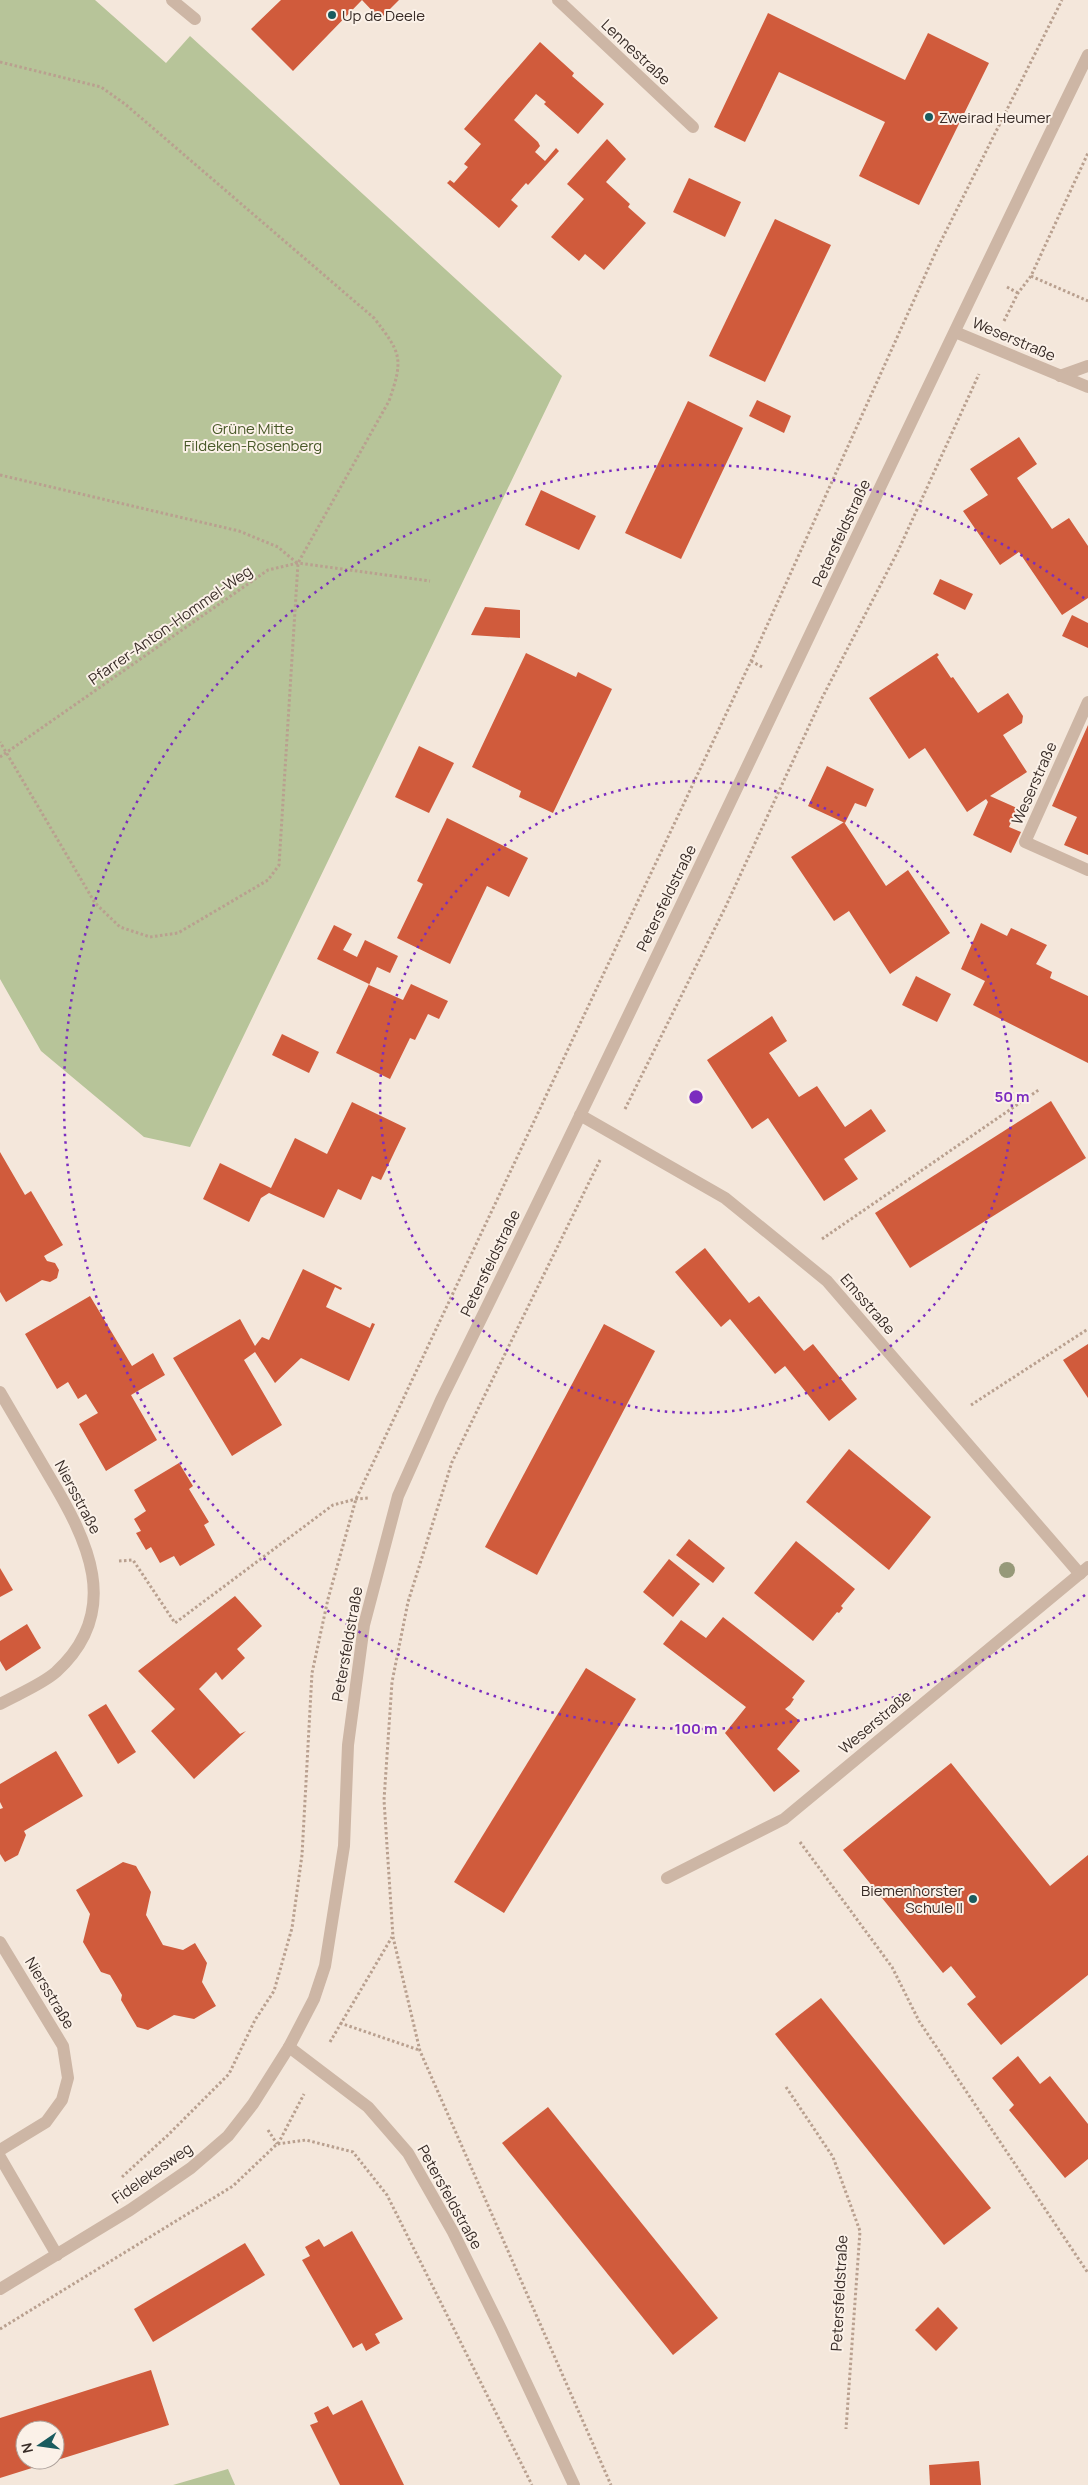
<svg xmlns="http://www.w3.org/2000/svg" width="1088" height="2485" viewBox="0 0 1088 2485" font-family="Manrope,sans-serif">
<rect width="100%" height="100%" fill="#f4e7db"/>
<g fill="#b7c499">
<path d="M0,0H95L166,63L190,36L562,376L190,1147L144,1137L41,1051L0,979Z"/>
<path d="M228,2469L235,2485H173Z"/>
</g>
<g fill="#d05b3c" fill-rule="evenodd">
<path d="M281,0H399L380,19L362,0L293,71L251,29Z"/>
<path d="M768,13L905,80L928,33L989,63L919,205L859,176L885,122L779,72L745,142L714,127Z"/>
<path d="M540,42L574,73L572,76L604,104L578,134L544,104L546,102L536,94L514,120L538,142L540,146L535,152L545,161L556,148L559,151L528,185L526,183L511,200L518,206L499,228L447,183L450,180L454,183L468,167L464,164L481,144L464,129Z"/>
<path d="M607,139L626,159L606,182L630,204L628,207L646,223L604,270L585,254L579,261L551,237L584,199L567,184Z"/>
<path d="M689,178L741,202L725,237L673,212Z"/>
<path d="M775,219L831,245L765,382L709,356Z"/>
<path d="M757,400L791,416L784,433L749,416Z"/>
<path d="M688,401L743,428L681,559L625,533Z"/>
<path d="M1019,437L1037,464L1017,478L1052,529L1069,518L1088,546V598L1062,615L1019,552L1000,565L963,511L988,495L970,469Z"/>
<path d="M541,490L596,516L579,550L525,525Z"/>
<path d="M940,579L973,594L965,610L933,594Z"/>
<path d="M485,607L520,610V638L471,635Z"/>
<path d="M1072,615L1088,623V648L1062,636Z"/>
<path d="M526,653L576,677L578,672L612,689L553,813L519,797L521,791L472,767Z"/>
<path d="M937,653L939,655L937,657L951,678L953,677L978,713L1008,693L1023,716L1022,723L1003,735L1027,772L990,796L1017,808L1009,827L1021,832L1011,853L973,835L988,802L986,799L967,812L925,748L909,759L869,698Z"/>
<path d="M1088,725V855L1064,845L1077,817L1052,806Z"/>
<path d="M419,746L454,763L429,813L395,797Z"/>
<path d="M827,766L874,789L866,807L855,803L845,823L808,806Z"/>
<path d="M447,818L528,858L509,897L487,886L450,964L397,938L423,884L417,881Z"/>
<path d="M844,822L886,886L908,870L950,933L890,974L849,911L834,921L791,857Z"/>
<path d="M981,923L1007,936L1011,928L1047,945L1036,964L1052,972L1050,978L1088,996V1063L973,1005L985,981L961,969Z"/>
<path d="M334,925L352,934L343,950L357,957L365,940L398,956L390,973L377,967L369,985L403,1000L411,984L448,1001L439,1019L428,1014L415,1040L410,1038L390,1079L336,1053L369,984L317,959Z"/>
<path d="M916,976L951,994L937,1022L902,1005Z"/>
<path d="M772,1016L787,1041L769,1053L799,1097L817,1086L845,1127L871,1109L886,1131L844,1159L858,1179L824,1201L768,1118L752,1129L707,1060Z"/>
<path d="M282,1034L319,1052L309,1073L272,1055Z"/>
<path d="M1051,1101L1086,1158L910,1268L875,1213Z"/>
<path d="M352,1102L406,1128L381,1180L372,1176L361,1200L338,1189L324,1218L269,1193L261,1198L249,1222L203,1199L220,1163L271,1188L295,1138L327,1154Z"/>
<path d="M0,1152L25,1195L31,1191L63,1245L44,1256L47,1261L55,1263L59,1270L57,1278L50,1282L42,1280L6,1302L0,1292Z"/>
<path d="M705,1248L749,1303L759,1296L804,1351L813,1344L857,1399L829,1421L785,1366L775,1374L730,1319L721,1327L675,1272Z"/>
<path d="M303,1269L342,1288L341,1290L335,1287L326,1307L370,1328L372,1323L375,1324L349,1381L301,1358L275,1383L255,1352L244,1360L282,1425L232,1456L173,1358L240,1319L255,1346L262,1337L269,1340Z"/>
<path d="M90,1296L132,1366L153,1353L165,1375L131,1395L157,1440L106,1471L79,1424L98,1413L86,1394L78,1399L68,1382L57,1389L25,1334Z"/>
<path d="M604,1324L655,1351L537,1575L485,1547Z"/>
<path d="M1088,1344V1398L1063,1360Z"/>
<path d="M849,1449L931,1517L889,1570L806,1502Z"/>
<path d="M179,1463L193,1486L189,1489L209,1522L204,1525L215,1545L180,1566L174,1556L160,1563L151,1547L146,1550L136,1533L141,1531L134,1519L146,1511L134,1490Z"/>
<path d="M689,1539L725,1568L713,1583L676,1555Z"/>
<path d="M796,1541L855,1589L841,1606L843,1608L839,1613L837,1612L813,1641L754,1593Z"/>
<path d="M669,1559L700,1584L673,1617L643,1592Z"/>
<path d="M0,1568L13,1590L0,1597Z"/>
<path d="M235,1596L262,1626L237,1649L245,1658L222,1680L216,1672L199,1689L240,1734L246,1731L194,1779L151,1731L175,1709L138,1671Z"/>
<path d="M723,1617L805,1681L792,1698L794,1699L790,1705L785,1709L800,1721L777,1749L800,1771L774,1792L725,1733L746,1707L663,1644L681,1620L706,1638Z"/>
<path d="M27,1624L41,1648L6,1671L0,1661V1641Z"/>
<path d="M586,1668L636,1699L504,1913L454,1882Z"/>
<path d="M106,1704L136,1752L118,1764L88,1715Z"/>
<path d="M56,1751L83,1796L24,1831L26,1835L18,1855L5,1862L0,1854V1809L3,1808L0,1802V1784Z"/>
<path d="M951,1763L1050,1886L1088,1855V1975L1001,2045L967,2004L976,1997L951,1966L943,1973L843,1850Z"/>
<path d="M123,1862L136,1866L151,1892L146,1915L163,1945L183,1950L195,1943L207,1963L202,1982L216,2006L194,2019L174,2015L148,2030L137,2027L121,2000L122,1995L110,1975L101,1972L83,1942L90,1914L76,1890Z"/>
<path d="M821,1998L991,2208L944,2245L775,2034Z"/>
<path d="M1018,2056L1040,2084L1050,2076L1088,2124V2159L1065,2178L1009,2110L1014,2105L992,2078Z"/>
<path d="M548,2107L718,2318L673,2355L502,2143Z"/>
<path d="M352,2231L403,2319L375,2334L380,2343L366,2351L362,2343L353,2348L302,2260L310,2256L305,2247L319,2239L324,2247Z"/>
<path d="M245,2243L265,2275L153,2342L134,2309Z"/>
<path d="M938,2307L958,2328L936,2351L915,2330Z"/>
<path d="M151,2370L169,2425L0,2478V2418ZM25,2430H55V2460H25Z"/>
<path d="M362,2400L404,2485H340L310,2425L318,2422L314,2413L328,2406L333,2415Z"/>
<path d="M979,2461L981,2485H930L929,2465Z"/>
</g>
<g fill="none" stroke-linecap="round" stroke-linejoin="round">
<g stroke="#b9a08f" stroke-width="3" stroke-dasharray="2.5 2.5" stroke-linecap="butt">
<path d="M0,62L101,87L125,104L374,318C401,353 404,358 389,401L298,563L279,865L268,880L178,933L150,937L120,927L95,903L0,742"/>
<path d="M1031,276L1088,301"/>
<path d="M1007,287L1018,293"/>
<path d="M1004,321L1018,293L1031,276L1088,153"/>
<path d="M0,475L239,531L278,547L297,563"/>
<path d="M751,661L764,668"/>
<path d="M0,757L268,570L298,563L430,581"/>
<path d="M625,1109L725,908L822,698L898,551L979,374"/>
<path d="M600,1160L452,1462L408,1602L392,1682L384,1800L393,1937L420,2051L611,2485"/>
<path d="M822,1239L1040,1089"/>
<path d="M971,1405L1088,1329"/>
<path d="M119,1561L133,1560L175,1623L333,1505L356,1499L369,1498"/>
<path d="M800,1842L892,1967L919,2021L1088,2273"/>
<path d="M340,2023L419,2050"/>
<path d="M330,2042L392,1937"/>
<path d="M786,2087L833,2157L860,2231L846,2429"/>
<path d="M268,2130L277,2144"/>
<path d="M278,2144L304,2094"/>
<path d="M122,2177L168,2135L229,2074L255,2020L274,1991L292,1928L302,1855L312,1673L328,1599L356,1499L751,661L937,249L1062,0"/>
<path d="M0,2329L233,2186L277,2144L306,2140L353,2152L387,2195L532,2485"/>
</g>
<g stroke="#cdb6a5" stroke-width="12">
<path d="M1060,376L1088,366"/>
<path d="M1088,702L1025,842L1088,870"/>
</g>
<g stroke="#cdb6a5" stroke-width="12">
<path d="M172,0L195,19"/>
<path d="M558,0L693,127"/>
<path d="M955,332L1088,387"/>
<path d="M580,1115L725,1198L827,1281L1080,1574"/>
<path d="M0,1392C16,1419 32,1447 48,1474C87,1539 124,1610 56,1672C41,1685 18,1694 0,1704"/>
<path d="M667,1878L784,1819L1088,1567"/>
<path d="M0,1942L63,2046L68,2078L62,2100L46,2122L0,2150"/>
<path d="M289,2047L368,2107L408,2153L453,2232L501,2329L574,2485"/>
<path d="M0,2157L57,2255"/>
<path d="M0,2289L130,2210L191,2168L228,2136L253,2104L289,2047L314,1999L325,1966L344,1846L348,1745L364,1625L398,1496L441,1400C662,954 870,502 1088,55"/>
</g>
</g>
<circle fill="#969979" cx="1007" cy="1570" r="8"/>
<g fill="none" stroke="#7b2cbf" stroke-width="2.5" stroke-dasharray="2.5 5">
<circle cx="696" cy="1097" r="316"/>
<path d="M1085 1595A632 632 0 1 1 1085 599"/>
</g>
<g fill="#195b5e" stroke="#fbf1e8" stroke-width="2">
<circle cx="332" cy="15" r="5"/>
<circle cx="929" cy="117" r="5"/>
<circle cx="973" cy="1899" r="5"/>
</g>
<g text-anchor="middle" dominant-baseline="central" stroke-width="4" stroke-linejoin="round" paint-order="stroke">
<g font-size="15" fill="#382c27" stroke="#fbf1e8" text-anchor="start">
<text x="342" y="15">Up de Deele</text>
<text x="939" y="117">Zweirad Heumer</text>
<text x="963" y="1890" text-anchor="end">Biemenhorster<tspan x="963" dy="17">Schule II</tspan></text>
</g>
<g font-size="15" fill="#382c27" stroke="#fbf1e8">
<text transform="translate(636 52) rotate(43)">Lennestraße</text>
<text transform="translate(1014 339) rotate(23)">Weserstraße</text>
<text transform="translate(841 533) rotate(-65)">Petersfeldstraße</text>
<text transform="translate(170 625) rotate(-35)">Pfarrer-Anton-Hommel-Weg</text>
<text transform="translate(1034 783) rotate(-66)">Weserstraße</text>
<text transform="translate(666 898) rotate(-64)">Petersfeldstraße</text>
<text transform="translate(490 1263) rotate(-64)">Petersfeldstraße</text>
<text transform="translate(868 1304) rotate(49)">Emsstraße</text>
<text transform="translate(78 1497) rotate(62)">Niersstraße</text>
<text transform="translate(347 1644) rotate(-80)">Petersfeldstraße</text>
<text transform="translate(875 1722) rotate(-40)">Weserstraße</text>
<text transform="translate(50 1993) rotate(59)">Niersstraße</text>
<text transform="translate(152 2173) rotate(-35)">Fidelekesweg</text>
<text transform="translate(450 2197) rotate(61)">Petersfeldstraße</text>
<text transform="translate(839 2293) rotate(-87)">Petersfeldstraße</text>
</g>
<g font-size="15" fill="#495929" stroke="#fbf1e8">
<text x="253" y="428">Grüne Mitte<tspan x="253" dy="17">Fildeken-Rosenberg</tspan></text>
</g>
</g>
<circle cx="696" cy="1097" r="8" fill="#7b2cbf" stroke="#fbf1e8" stroke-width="2.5"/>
<g font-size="15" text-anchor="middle" font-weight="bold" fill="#7b2cbf" stroke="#fbf1e8" stroke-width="4" stroke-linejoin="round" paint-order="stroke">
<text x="1012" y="1102">50 m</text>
<text x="696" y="1734">100 m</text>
</g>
<g transform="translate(40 2445) rotate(257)"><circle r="24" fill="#fbf1e8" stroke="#ada29b"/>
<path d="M0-4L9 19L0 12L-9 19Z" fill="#195b5e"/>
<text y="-8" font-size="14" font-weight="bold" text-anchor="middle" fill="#382c27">N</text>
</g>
</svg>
